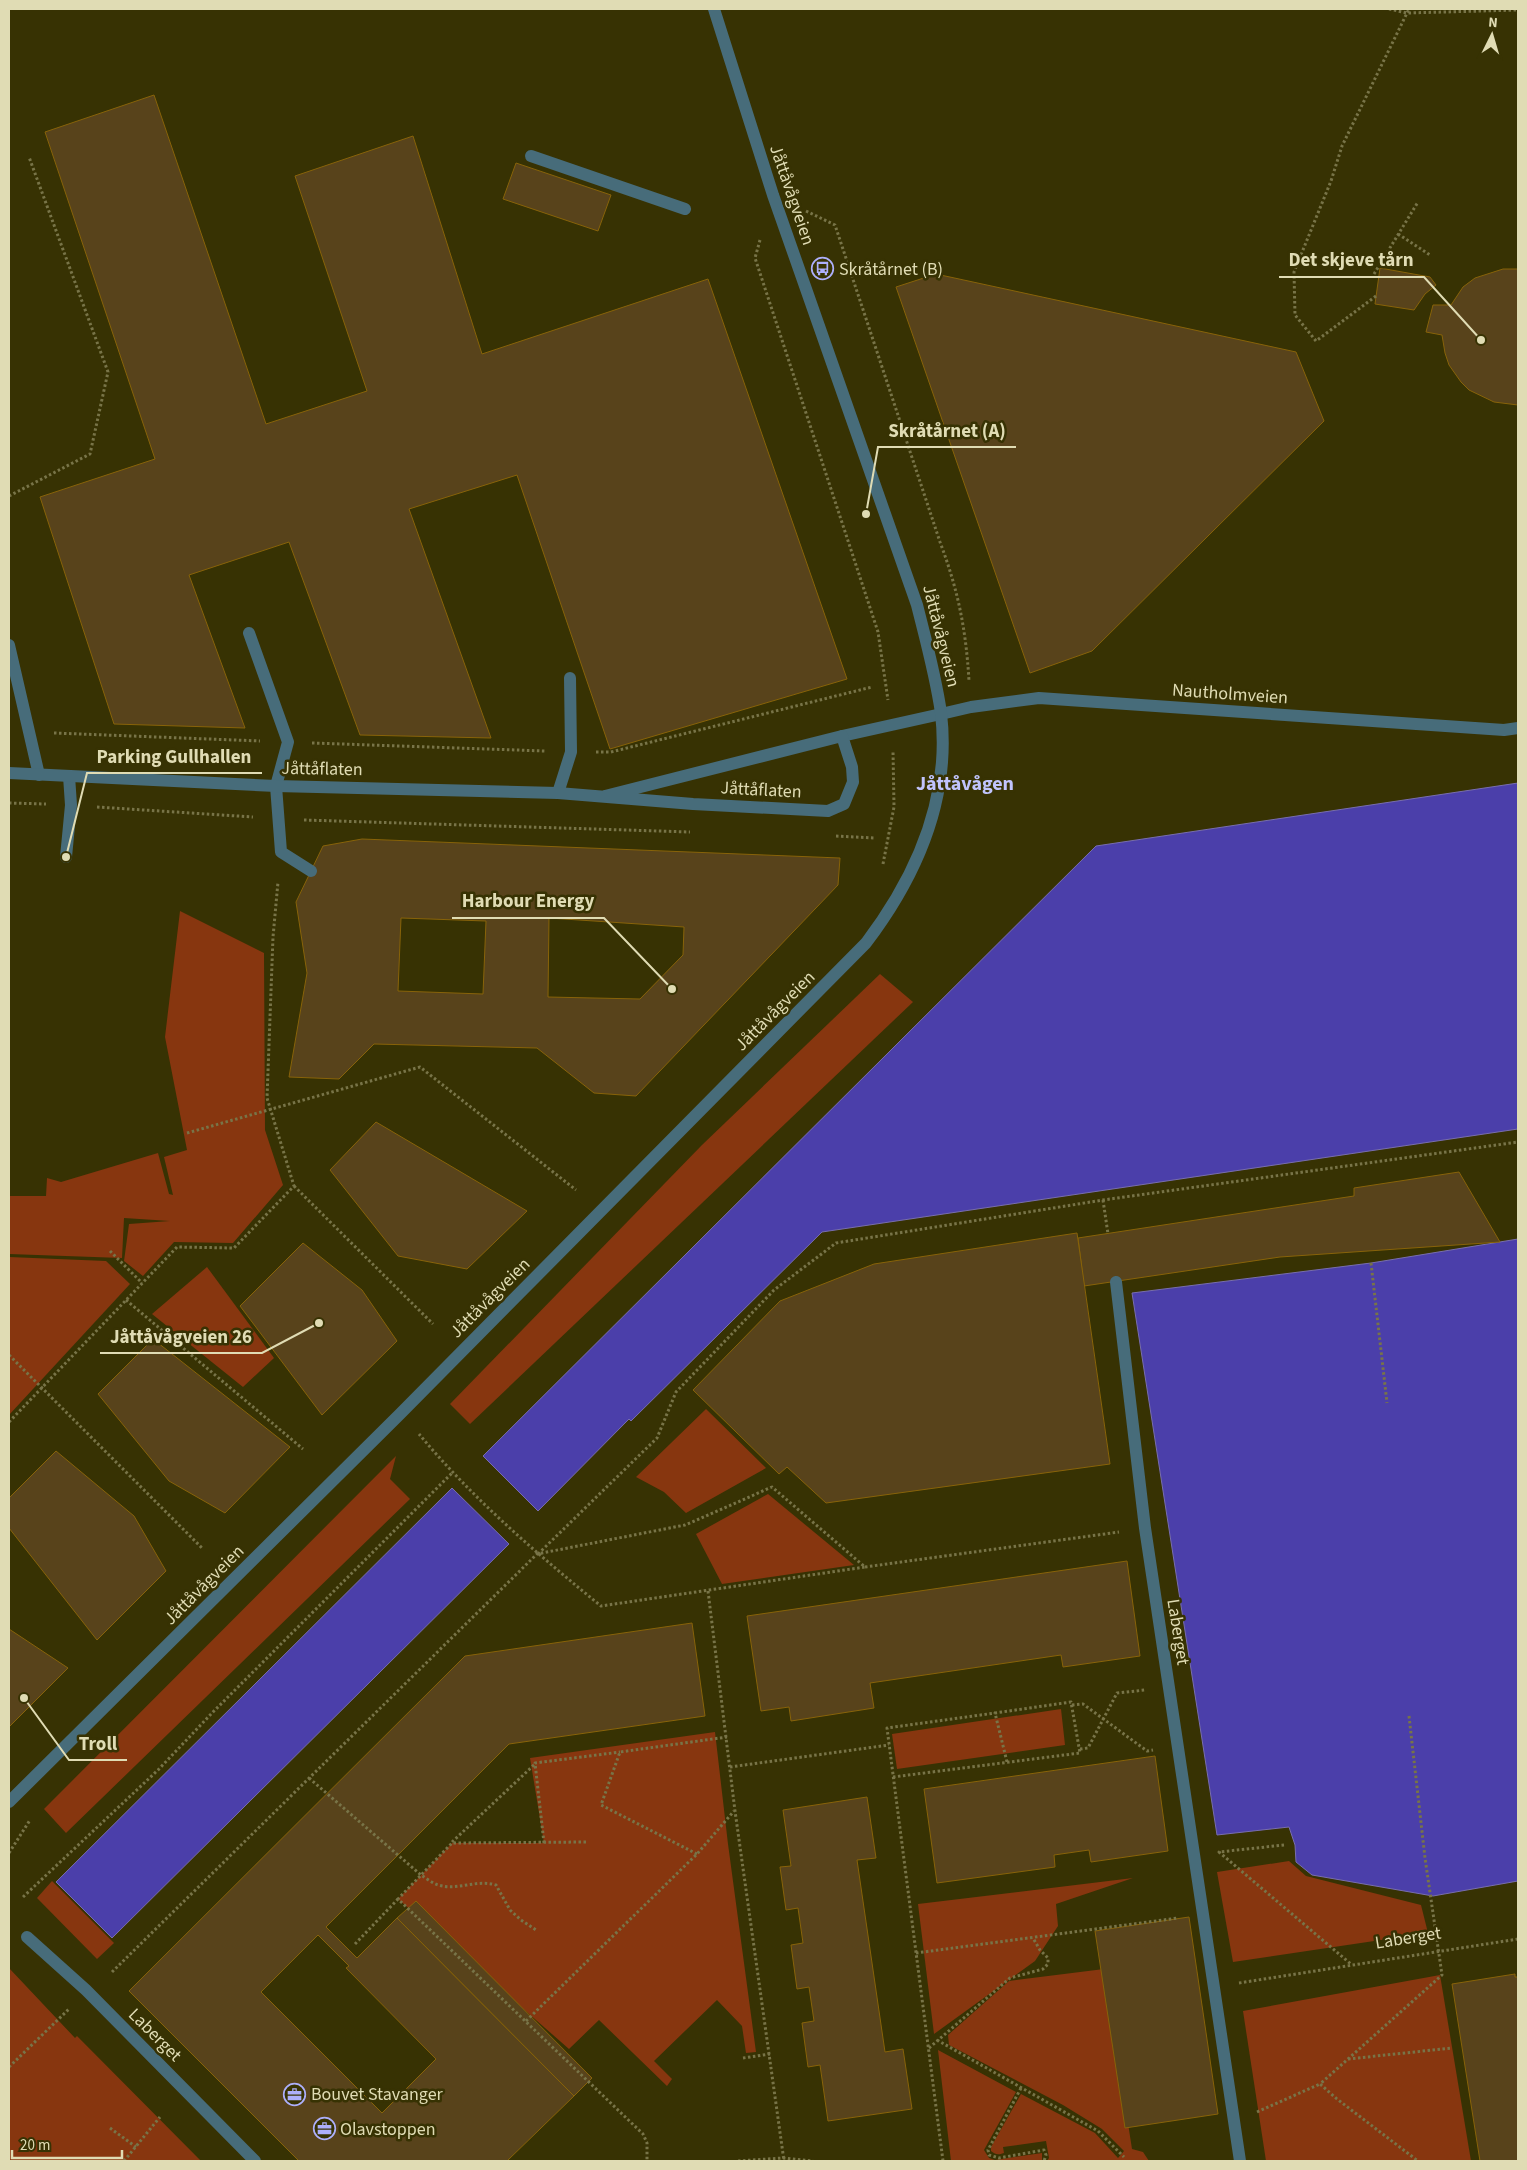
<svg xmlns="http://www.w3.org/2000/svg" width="1527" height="2170" font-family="'Source Sans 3',sans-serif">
  <rect width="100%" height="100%" fill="#373203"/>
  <g fill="#87360f">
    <polygon points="180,911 264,953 265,1130 283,1185 233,1243 174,1242 143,1276 124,1261 129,1224 170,1221 124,1218 122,1258 9,1254 9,1196 46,1196 47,1178 61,1182 158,1153 169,1194 173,1195 164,1157 187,1150 165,1037"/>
    <polygon points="880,974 913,1002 470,1424 450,1404 702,1145"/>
    <polygon points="9,1257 106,1261 130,1284 9,1415"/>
    <polygon points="207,1267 274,1358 243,1387 152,1314"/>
    <polygon points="706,1409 766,1468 686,1513 664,1492 636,1477"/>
    <polygon points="396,1456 390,1479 410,1499 66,1833 44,1809"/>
    <polygon points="768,1494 854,1565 722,1584 696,1534"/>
    <polygon points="1061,1709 1065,1745 897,1769 892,1734"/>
    <polygon points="715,1732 728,1844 756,2052 746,2053 742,2026 717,2000 654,2061 672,2079 667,2086 599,2020 569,2049 398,1899 452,1843 544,1843 530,1758"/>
    <polygon points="1289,1861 1306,1876 1421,1905 1428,1933 1233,1962 1217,1872"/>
    <polygon points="1133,1878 1056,1904 1058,1926 1035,1961 934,2034 918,1904"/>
    <polygon points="52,1881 114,1943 97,1959 37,1898"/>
    <polygon points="9,1968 75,2038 77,2036 201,2161 9,2161"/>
    <path d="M 1104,1969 L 1132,2149 L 1143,2152 L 1149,2161 L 1047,2161 L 1049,2158 L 1046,2141 L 1003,2147 L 1004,2153 C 998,2155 996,2155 991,2151 L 991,2147 L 1021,2094 L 1095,2133 L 1118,2158 L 1124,2151 L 1102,2129 L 1063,2105 L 949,2045 L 948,2035 L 1009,1981 Z"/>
    <polygon points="1440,1975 1471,2161 1266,2161 1243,2011"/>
    <polygon points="938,2050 1016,2092 984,2150 989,2158 995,2160 1042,2153 1042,2161 951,2161"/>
  </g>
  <g fill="#4b3faa" stroke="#786ead">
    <polygon points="1518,783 1518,1129 822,1232 631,1421 629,1419 538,1511 483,1456 1096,846"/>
    <polygon points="1518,1239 1518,1881 1433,1896 1312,1875 1296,1862 1295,1845 1289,1827 1217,1835 1132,1293 1371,1263"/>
    <polygon points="452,1488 509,1544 112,1938 56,1882"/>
  </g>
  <g fill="#58431b" stroke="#886309" fill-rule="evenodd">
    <polygon points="154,95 266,424 367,391 295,176 413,136 482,354 708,279 847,679 610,749 517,475 409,509 491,738 360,735 289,542 189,575 245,728 114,724 40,497 155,459 45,132"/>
    <polygon points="516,163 611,195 598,231 503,199"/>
    <polygon points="1380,268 1430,277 1436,285 1425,294 1414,310 1375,304"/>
    <polygon points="1503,269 1518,269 1518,405 1494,402 1469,390 1461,382 1449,365 1445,353 1442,335 1426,332 1433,305 1451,305 1463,287 1475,278"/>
    <polygon points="936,274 1296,352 1324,421 1092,651 1030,673 896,287"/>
    <path d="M 362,839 L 840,858 L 838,885 L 636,1096 L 594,1093 L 537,1048 L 374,1044 L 339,1079 L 289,1077 L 307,973 L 296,902 L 323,846 ZM 401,918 L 486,921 L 483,994 L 398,991 ZM 549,918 L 684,927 L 683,955 L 640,999 L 548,997 Z"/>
    <polygon points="376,1122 527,1211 467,1269 398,1256 330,1170"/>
    <polygon points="1459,1172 1500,1242 1280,1257 1084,1286 1078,1238 1354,1196 1354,1188"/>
    <polygon points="1077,1233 1110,1464 826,1503 787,1467 779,1474 693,1390 780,1301 874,1264"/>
    <polygon points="303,1243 362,1290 397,1341 322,1415 240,1306"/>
    <polygon points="153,1339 290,1447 225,1513 169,1481 98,1394"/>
    <polygon points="56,1451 134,1516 166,1571 97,1640 9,1528 9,1498"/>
    <polygon points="1127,1561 1140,1656 1063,1667 1061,1655 870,1683 874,1708 791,1721 789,1707 761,1711 747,1616"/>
    <path d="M 692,1623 L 705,1716 L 509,1744 L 326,1927 L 357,1958 L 397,1918 L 574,2096 L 507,2161 L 299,2161 L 129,1991 L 465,1656 ZM 318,1935 L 349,1966 L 346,1968 L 436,2059 L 382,2113 L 261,1992 Z"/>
    <polygon points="9,1629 68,1668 9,1727"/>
    <polygon points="1155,1756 1168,1851 1091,1862 1089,1850 1054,1855 1055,1867 937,1883 924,1789"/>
    <polygon points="867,1797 876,1858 857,1860 885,2052 903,2049 912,2109 828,2121 820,2065 808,2067 802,2023 814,2021 809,1987 797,1989 791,1945 803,1943 798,1908 786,1910 780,1867 791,1866 783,1810"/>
    <polygon points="416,1901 592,2078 574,2096 397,1918"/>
    <polygon points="1189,1917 1218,2114 1125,2128 1095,1931"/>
    <polygon points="1515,1974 1515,1977 1518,1977 1518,2161 1480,2161 1452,1984"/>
  </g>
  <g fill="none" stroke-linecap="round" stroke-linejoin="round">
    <g stroke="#787448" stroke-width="3" stroke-dasharray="2.5 2.5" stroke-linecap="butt">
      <polyline points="1389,9 1407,13 1518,10"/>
      <path d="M 806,211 L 835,225 L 940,542 C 958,590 966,629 969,681"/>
      <polyline points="1398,234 1430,255"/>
      <polyline points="760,240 755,258 878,632 888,700"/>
      <polyline points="1374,274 1418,202"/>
      <polyline points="1376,296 1316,341 1295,315 1294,272 1331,181 1342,146 1409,9"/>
      <polyline points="9,496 90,454 108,372 29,157"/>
      <polyline points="54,733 260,741"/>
      <polyline points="312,743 545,751"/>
      <polyline points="596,752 611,752 872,687"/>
      <polyline points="9,803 46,804"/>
      <polyline points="97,807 253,817"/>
      <polyline points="304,820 690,832"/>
      <polyline points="836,836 875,838"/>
      <polyline points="883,864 894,807 893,751"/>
      <polyline points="187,1133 420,1067 576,1190"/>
      <polyline points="294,1186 433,1324"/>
      <polyline points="1103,1200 1108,1234"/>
      <polyline points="110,1251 142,1283"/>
      <polyline points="1371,1263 1387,1403"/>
      <polyline points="126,1300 303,1449"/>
      <polyline points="9,1355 203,1549"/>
      <polyline points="9,1422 177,1247 234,1248 294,1186 267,1098 273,937 278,882"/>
      <polyline points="538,1554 657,1438 676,1392 774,1290 836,1243 1103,1200 1518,1142"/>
      <polyline points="865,1567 1119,1532"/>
      <polyline points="708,1591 735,1811 784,2161"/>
      <polyline points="1072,1705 1083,1704 1147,1751 1153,1750"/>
      <polyline points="1409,1716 1425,1858 1442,1975 1320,2084 1337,2099 1418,2161"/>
      <polyline points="1080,1749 1088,1748 1117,1693 1145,1690"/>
      <polyline points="730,1767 889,1745"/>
      <polyline points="893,1777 1080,1753 1071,1702 995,1713 1007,1762"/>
      <path d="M 309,1778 L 421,1875 C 426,1878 432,1883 438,1885 C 458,1891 476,1879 496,1885 L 510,1910 L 521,1920 L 536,1930"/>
      <polyline points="452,1842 535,1764"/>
      <polyline points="586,1842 452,1843 398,1899 643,2134 647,2143 647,2161"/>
      <polyline points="544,1843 535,1763 620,1752"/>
      <polyline points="1284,1845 1219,1852 1352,1965"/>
      <polyline points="9,1853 30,1820"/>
      <polyline points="697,1854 601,1805 620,1752 727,1737"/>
      <polyline points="23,1897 158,1770 213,1712 452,1473"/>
      <polyline points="355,1944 398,1899"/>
      <polyline points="916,1953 1178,1918"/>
      <path d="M 112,1972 L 537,1554 L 685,1525 L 772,1487 L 865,1567 L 601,1606 C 536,1553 473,1499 419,1434"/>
      <polyline points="1239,1983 1518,1939"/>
      <polyline points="526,2021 697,1854 734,1811"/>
      <polyline points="937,2040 1098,2131 1124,2157"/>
      <polyline points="929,2048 1010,1978 1043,1969 1048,1964 1048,1958 1040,1950 1033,1938"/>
      <polyline points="743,2058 770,2054"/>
      <polyline points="1348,2059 1452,2048"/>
      <polyline points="9,2067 69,2009"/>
      <polyline points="1021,2088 988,2150 989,2155 999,2158 1044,2150 1046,2155 1044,2161"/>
      <polyline points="1257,2112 1320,2084"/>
      <polyline points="110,2128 136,2147"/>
      <polyline points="124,2161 160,2117"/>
      <polyline points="738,2161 783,2158 813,2161"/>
      <polyline points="943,2161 887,1728 995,1713"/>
    </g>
    <g stroke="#476c7a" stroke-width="12">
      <polyline points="531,156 685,209"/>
      <polyline points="249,633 288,742 276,786 281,852 311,871"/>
      <polyline points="9,645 39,775"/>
      <polyline points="842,736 941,714"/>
      <polyline points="558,793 571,752 570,678"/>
      <polyline points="66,857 71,805 69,776"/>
    </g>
    <polyline stroke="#476c7a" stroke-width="12" points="1116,1282 1145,1528 1240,2161"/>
    <g stroke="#476c7a" stroke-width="12">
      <polyline points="941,714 971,707 1039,698 1504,730 1518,728"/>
      <polyline points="9,773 276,786 558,793 693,804 828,811 844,804 853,782 852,767 842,736 605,796"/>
      <polyline points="27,1937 86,1990 255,2161"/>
    </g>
    <path stroke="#476c7a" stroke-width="12" d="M 9,1802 L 400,1414 L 866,943 C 916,877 951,798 941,713 C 936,677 926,641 917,605 L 773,195 L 714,9"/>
  </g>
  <defs>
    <symbol id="bus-ring" viewBox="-11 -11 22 22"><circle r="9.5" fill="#373203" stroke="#adaffb" stroke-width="1.5"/><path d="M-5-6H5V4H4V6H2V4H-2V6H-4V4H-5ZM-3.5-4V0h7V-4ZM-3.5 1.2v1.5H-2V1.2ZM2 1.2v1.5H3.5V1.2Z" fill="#adaffb"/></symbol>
    <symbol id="office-ring" viewBox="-11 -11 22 22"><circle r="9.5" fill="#373203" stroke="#adaffb" stroke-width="1.5"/><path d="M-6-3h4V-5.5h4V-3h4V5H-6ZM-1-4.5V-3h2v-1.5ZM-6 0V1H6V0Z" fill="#adaffb"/></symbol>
  </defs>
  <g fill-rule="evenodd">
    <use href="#bus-ring" x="810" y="256" width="25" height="25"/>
    <use href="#office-ring" x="282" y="2082" width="25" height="25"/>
    <use href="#office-ring" x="312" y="2116" width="25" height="25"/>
  </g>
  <g text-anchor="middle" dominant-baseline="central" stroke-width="5" stroke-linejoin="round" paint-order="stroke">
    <g font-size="18" fill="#e0dcb4" stroke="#373203">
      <text transform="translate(792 195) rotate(71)">Jåttåvågveien</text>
      <text transform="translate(941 636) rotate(76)">Jåttåvågveien</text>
      <text transform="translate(1230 694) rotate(4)">Nautholmveien</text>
      <text transform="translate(322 769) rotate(1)">Jåttåflaten</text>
      <text transform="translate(761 790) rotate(3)">Jåttåflaten</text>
      <text transform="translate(775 1011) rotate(-45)">Jåttåvågveien</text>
      <text transform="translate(490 1298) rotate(-45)">Jåttåvågveien</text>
      <text transform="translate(204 1585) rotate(-45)">Jåttåvågveien</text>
      <text transform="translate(1178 1632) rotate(81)">Laberget</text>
      <text transform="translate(1408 1938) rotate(-9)">Laberget</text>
      <text transform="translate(155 2035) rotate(45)">Laberget</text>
    </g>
    <g font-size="18" fill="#e0dcb4" stroke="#373203" text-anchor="start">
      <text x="839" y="269">Skråtårnet (B)</text>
      <text x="311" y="2094">Bouvet Stavanger</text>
      <text x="340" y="2129">Olavstoppen</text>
    </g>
    <g font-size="20" font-weight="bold" fill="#c1c4fd" stroke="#373203">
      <text x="965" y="784">Jåttåvågen</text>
    </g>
  </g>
  <path fill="none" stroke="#e0dcb4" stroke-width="2" d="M1481 340L1424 277H1279M866 514L878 447H1016M66 857L87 773H262M672 989L604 918H452M319 1323L262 1353H100M24 1698L69 1760H127"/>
  <g fill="#e0dcb4" stroke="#373203" stroke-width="2">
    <circle cx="1481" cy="340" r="5"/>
    <circle cx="866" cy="514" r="5"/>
    <circle cx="66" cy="857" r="5"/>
    <circle cx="672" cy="989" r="5"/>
    <circle cx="319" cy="1323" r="5"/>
    <circle cx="24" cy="1698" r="5"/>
  </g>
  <g font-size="19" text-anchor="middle" font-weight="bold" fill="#e0dcb4" stroke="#373203" stroke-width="5" stroke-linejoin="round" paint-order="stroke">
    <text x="1351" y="266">Det skjeve tårn</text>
    <text x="947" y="437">Skråtårnet (A)</text>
    <text x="174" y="763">Parking Gullhallen</text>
    <text x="528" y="907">Harbour Energy</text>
    <text x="181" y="1343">Jåttåvågveien 26</text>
    <text x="98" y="1750">Troll</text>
  </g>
  <rect width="1527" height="2170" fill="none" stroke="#e0dcb4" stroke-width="20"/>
  <g transform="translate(1492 35) rotate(5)" stroke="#373203" stroke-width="4" paint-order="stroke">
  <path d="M0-4L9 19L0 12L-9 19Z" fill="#e0dcb4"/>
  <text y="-8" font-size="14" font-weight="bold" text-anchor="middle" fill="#e0dcb4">N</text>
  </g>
  <path d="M12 2150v8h110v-8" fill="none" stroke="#e0dcb4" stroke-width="2.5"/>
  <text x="20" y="2150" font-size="15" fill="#e0dcb4" stroke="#373203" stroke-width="4" paint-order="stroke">20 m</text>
</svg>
